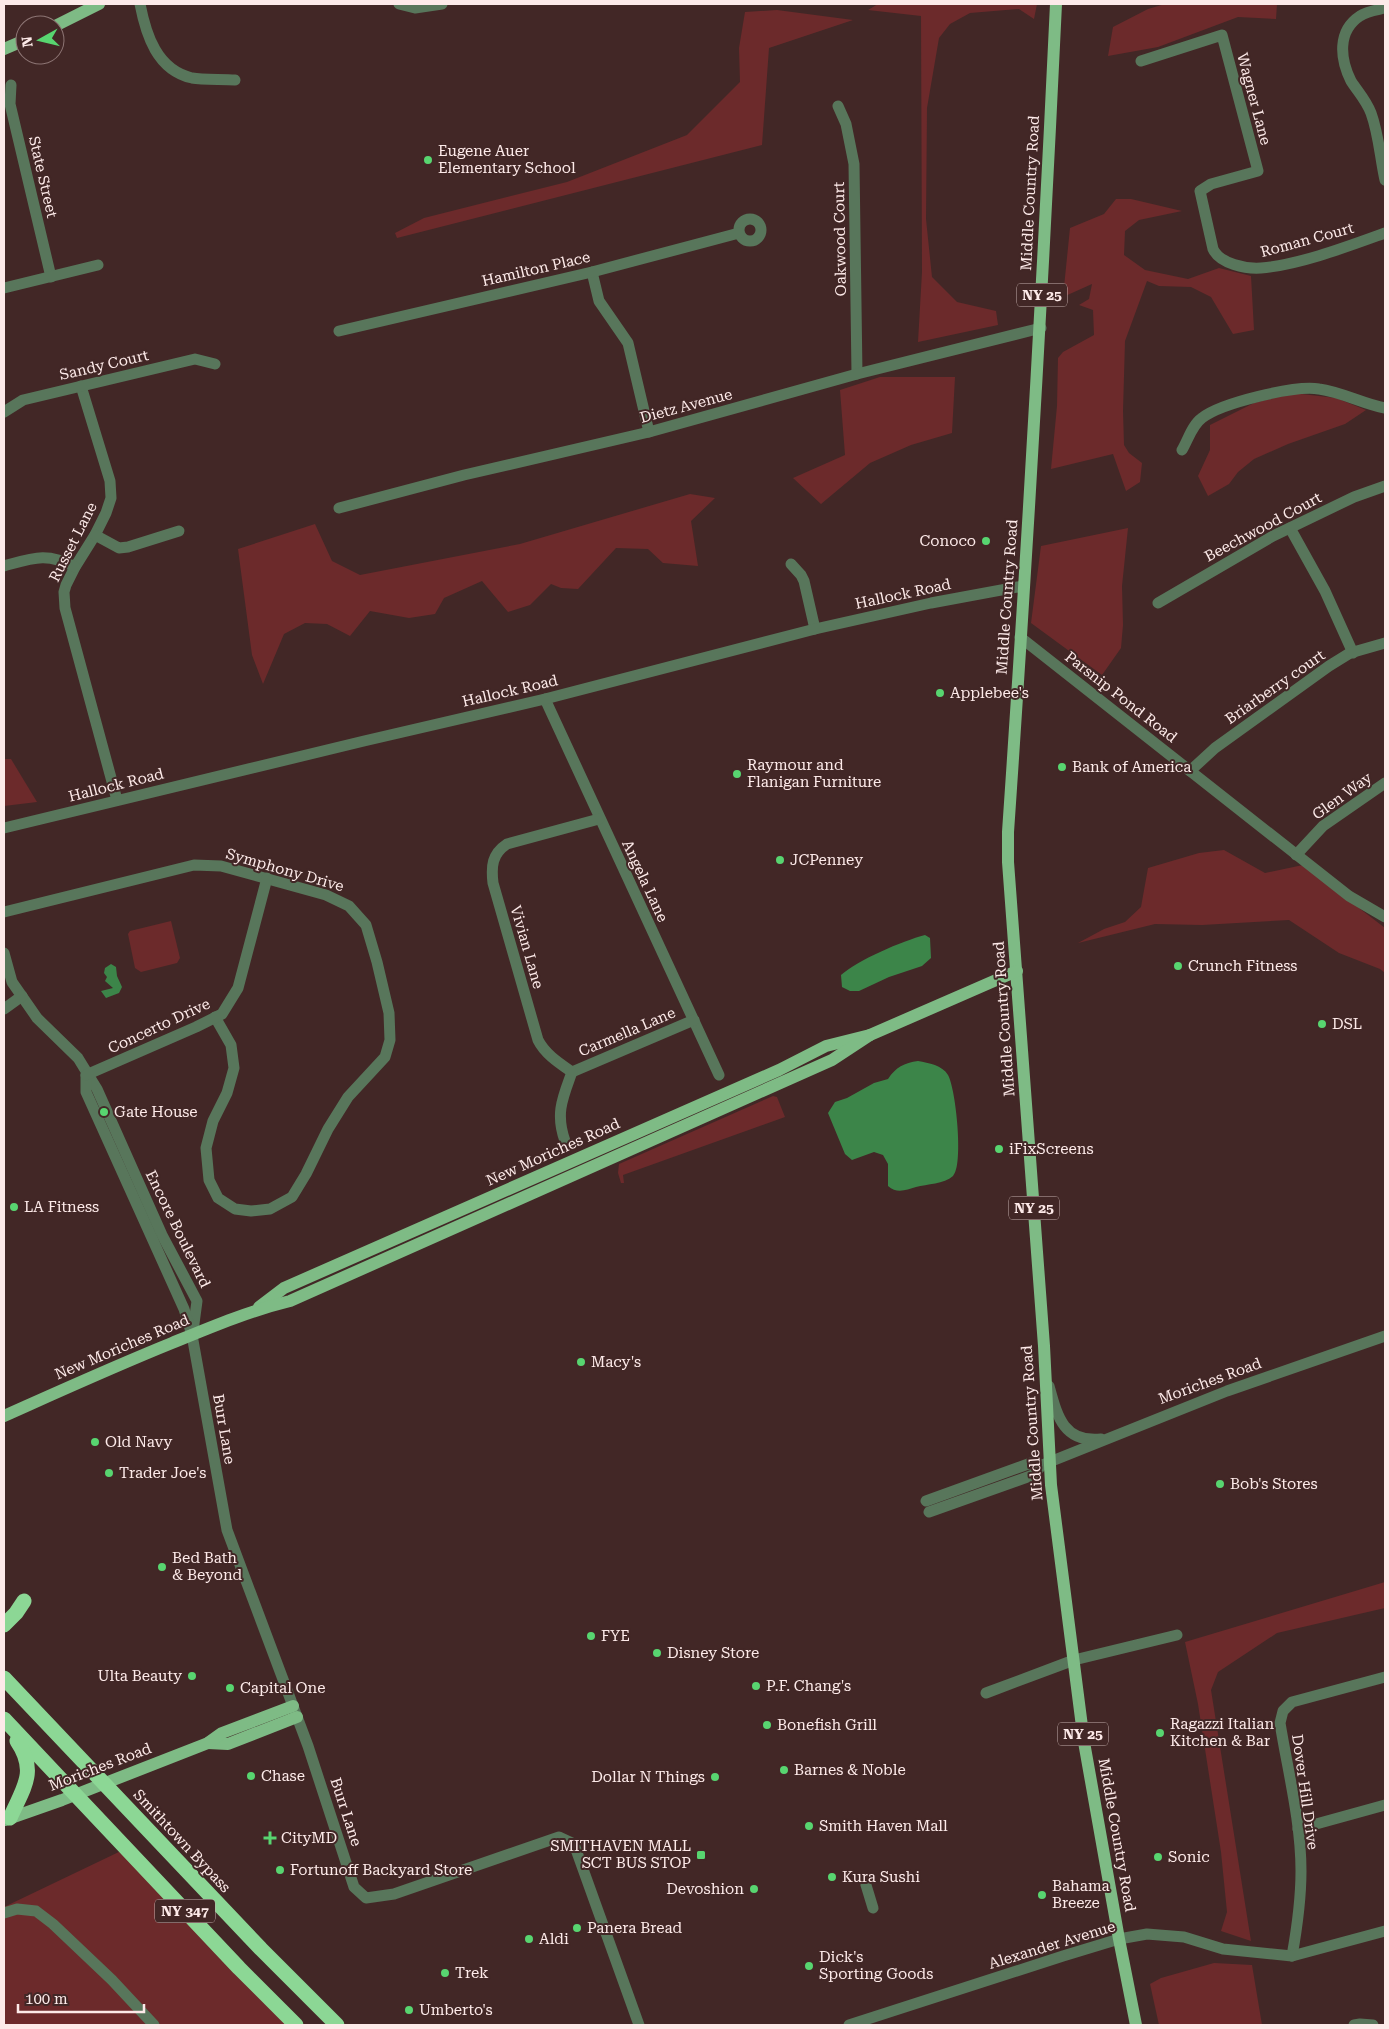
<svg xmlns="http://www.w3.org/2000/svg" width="1389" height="2029" font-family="'Roboto Serif',serif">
  <rect width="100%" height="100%" fill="#422726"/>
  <g fill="#6c2a2b">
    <polygon points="878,4 1037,4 1034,19 1019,9 970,13 950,24 939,38 927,108 926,219 932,277 957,302 996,311 998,325 918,342 922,272 921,16 868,10"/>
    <polygon points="1165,4 1277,4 1276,19 1238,17 1158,47 1108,56 1113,27 1148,9"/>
    <polygon points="777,10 853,20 769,48 762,145 397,238 395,233 424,218 567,182 687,135 740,82 739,48 745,12"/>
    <polygon points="1116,199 1131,199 1182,211 1139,220 1125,231 1124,255 1145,270 1188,279 1219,268 1251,276 1254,330 1233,334 1211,297 1191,287 1159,286 1147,281 1125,341 1123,411 1124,445 1129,453 1142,463 1140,482 1126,491 1113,454 1051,469 1057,406 1058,358 1063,352 1094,335 1093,310 1079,305 1089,299 1092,284 1063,297 1070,228 1104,214"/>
    <polygon points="880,377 955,377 952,433 911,445 870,463 821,504 793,478 845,455 840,390"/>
    <polygon points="1293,393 1336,398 1366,410 1345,424 1288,444 1254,459 1238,472 1229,484 1208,496 1198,476 1210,450 1210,425 1254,403"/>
    <polygon points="690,494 715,498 691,521 698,566 663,563 648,549 616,548 578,589 561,588 551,584 530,605 508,612 482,581 444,598 435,614 409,618 370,611 350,636 327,624 305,623 284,634 263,684 252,655 238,549 315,524 332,561 360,575 520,544"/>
    <polygon points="1128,528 1122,586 1123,625 1121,648 1102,675 1031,623 1041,546"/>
    <polygon points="4,759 11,759 37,802 4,806"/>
    <polygon points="1224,850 1265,873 1303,865 1385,928 1385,973 1380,969 1339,953 1289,920 1202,925 1155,924 1078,943 1104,929 1125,922 1141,907 1148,868 1199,853"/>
    <polygon points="171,921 180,958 177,963 141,972 135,968 128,934 130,931"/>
    <polygon points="773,1096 777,1097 785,1117 623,1175 624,1183 621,1183 618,1173 619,1164"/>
    <polygon points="1385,1582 1385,1608 1277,1633 1218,1672 1211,1690 1251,1941 1221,1931 1227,1912 1221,1852 1198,1704 1185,1642"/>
    <polygon points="123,1850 300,2025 4,2025 4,1907"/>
    <polygon points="1214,1963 1252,1965 1262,2025 1159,2025 1150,1984 1161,1978"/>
  </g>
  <g fill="#3c8549">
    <path d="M 925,935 L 930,938 L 931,958 L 922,966 L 889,977 L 859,991 L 850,991 L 842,987 L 841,975 C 858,960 902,941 925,935 Z"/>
    <polygon points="111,964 116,967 117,976 122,987 119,993 106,998 101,991 113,988 105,981 107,977 104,973 105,968"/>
    <path d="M 918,1061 C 929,1063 942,1065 948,1075 C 956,1089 964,1166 953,1176 C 944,1184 927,1184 916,1187 C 906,1190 897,1194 888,1186 L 888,1164 L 883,1155 L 874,1152 L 852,1160 L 845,1154 L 828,1113 L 835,1102 L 847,1098 L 874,1083 L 888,1079 C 896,1067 904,1063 918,1061 Z"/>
  </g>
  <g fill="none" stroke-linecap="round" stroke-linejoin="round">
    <g stroke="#58765b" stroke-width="11">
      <path d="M 140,4 C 146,35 157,70 192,78 C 203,80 223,79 235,80"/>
      <polyline points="399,4 415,8 442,4"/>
      <path d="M 1385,8 C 1377,10 1367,11 1360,16 C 1337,31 1340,59 1351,81 C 1358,92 1366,100 1371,113 C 1379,135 1380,158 1385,180"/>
      <path d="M 1141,61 L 1222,35 L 1258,171 L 1211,184 L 1200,191 L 1213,249 C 1220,264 1246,269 1261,268 C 1299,265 1349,246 1385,233"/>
      <polyline points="11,85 10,104 51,277"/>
      <polyline points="838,106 846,124 854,164 857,374"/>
      <circle cx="750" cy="230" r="11"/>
      <polyline points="592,272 599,301 628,343 649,432"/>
      <polyline points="4,288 98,265"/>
      <polyline points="339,331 592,272 739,233"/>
      <polyline points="81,386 110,481 111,498 106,513 95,535 75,567 66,585 64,592 65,608 117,800"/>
      <polyline points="4,412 23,400 195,359 215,364"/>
      <path d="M 1182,450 C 1188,440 1192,425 1202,418 C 1221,403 1295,385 1319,389 C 1342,392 1363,404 1385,408"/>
      <polyline points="339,508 464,475 649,432 857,374 1041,328"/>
      <polyline points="1290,528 1325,591 1353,653"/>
      <polyline points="95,535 119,548 128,547 179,531"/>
      <polyline points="791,564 801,575 804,581 815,629"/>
      <path d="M 4,566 C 33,558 47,552 75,567"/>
      <polyline points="1158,603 1273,536 1354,497 1385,486"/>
      <polyline points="1020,637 1349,896 1385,917"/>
      <polyline points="545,699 719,1075"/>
      <polyline points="1190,771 1215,748 1329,666 1350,653 1385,643"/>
      <polyline points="4,828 364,741 545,699 815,629 931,603 1023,586"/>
      <polyline points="1296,855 1323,826 1385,783"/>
      <polyline points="4,912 194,865 221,866 326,895 349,906 366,925 377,962 389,1013 390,1040 385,1057 348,1097 328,1129 306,1174 292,1197 270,1209 251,1211 235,1209 218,1198 209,1180 206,1148 213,1121 227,1093 234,1068 231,1045 215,1017"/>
      <polyline points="4,953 12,982 37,1018 78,1058 97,1089 162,1235 197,1301 193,1331"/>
      <polyline points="4,1009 22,996"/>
      <polyline points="572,1072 694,1020"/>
      <polyline points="86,1075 86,1092 184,1309 192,1335 227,1530 308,1746 354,1887 366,1898 394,1894 559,1837 574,1844 639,2025"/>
      <polyline points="86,1075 196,1027 222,1014 238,988 267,878"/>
      <path d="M 565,1141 C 555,1113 563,1097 572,1072 C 559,1063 545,1054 538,1040 L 493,883 C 491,866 492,854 507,844 L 599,819"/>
      <path d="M 1049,1386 C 1057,1415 1063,1443 1101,1439"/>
      <polyline points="926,1501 1031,1463 1042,1465"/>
      <polyline points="929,1512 1033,1475 1042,1465 1227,1391 1385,1336"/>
      <polyline points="986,1693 1074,1660 1177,1635"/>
      <polyline points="1298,1829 1385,1805"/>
      <polyline points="866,1885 873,1908"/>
      <polyline points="4,1913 17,1909 36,1911 53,1924 112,1980 154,2025"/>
      <path d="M 1292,1956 C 1297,1928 1301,1899 1301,1871 C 1301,1822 1288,1772 1280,1723 L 1283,1711 L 1292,1702 L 1385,1677"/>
      <polyline points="849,2025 1063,1956 1119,1939 1147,1934 1184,1937 1223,1949 1292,1956 1385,1931"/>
      <polyline points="1354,2025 1360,2024 1373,2025"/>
    </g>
    <g stroke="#7ebb85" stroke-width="12">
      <path d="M 1056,4 C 1043,280 1027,556 1008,832 L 1008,862 L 1044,1346 L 1051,1485 L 1084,1742 L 1119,1939 L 1136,2025"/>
      <polyline points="55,26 99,4"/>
      <polyline points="4,49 25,40"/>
      <polyline points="259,1307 284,1288 779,1070 826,1046 870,1035 1017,971"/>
      <path d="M 4,1416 C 60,1391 115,1366 172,1343 C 211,1327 249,1311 290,1301 L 832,1060 L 870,1035"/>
      <polyline points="208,1743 228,1744 297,1717"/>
      <polyline points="5,1820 62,1800 208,1743 222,1733 293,1706"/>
    </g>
    <g stroke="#8cd795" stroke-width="15">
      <polyline points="4,1625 16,1613 24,1601"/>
      <polyline points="4,1678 261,1949 337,2025"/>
      <polyline points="4,1719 239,1968 296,2025"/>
      <path d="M 10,1818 C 23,1788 38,1772 17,1741"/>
    </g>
  </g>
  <g fill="#58d570" stroke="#422726" stroke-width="2">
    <circle cx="428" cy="160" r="5"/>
    <circle cx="986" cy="541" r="5"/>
    <circle cx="940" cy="693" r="5"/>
    <circle cx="1062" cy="767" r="5"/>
    <circle cx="737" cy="774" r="5"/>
    <circle cx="780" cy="860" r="5"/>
    <circle cx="1178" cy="966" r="5"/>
    <circle cx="1322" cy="1024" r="5"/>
    <circle cx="104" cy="1112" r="5"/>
    <circle cx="999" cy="1149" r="5"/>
    <circle cx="14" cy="1207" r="5"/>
    <circle cx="581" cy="1362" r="5"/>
    <circle cx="95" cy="1442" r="5"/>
    <circle cx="109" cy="1473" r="5"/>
    <circle cx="1220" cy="1484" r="5"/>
    <circle cx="162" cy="1567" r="5"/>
    <circle cx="591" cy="1636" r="5"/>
    <circle cx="657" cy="1653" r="5"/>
    <circle cx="192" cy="1676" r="5"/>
    <circle cx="756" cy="1686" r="5"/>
    <circle cx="230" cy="1688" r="5"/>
    <circle cx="767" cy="1725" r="5"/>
    <circle cx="1160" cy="1733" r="5"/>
    <circle cx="784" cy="1770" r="5"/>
    <circle cx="251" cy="1776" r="5"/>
    <circle cx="715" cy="1777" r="5"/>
    <circle cx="809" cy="1826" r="5"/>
    <path d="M267.5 1830.5h5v5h5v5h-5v5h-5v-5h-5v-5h5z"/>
    <rect x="696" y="1850" width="10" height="10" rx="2.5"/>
    <circle cx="1158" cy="1857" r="5"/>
    <circle cx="280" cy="1870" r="5"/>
    <circle cx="832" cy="1877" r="5"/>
    <circle cx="754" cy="1889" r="5"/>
    <circle cx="1042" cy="1895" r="5"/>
    <circle cx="577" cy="1928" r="5"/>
    <circle cx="529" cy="1939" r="5"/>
    <circle cx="809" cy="1966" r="5"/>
    <circle cx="445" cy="1973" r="5"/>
    <circle cx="409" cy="2010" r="5"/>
  </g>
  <g text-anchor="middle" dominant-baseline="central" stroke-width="4" stroke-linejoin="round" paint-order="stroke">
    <g fill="#422726" stroke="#c5b0ae" stroke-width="1">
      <rect x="1017" y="283.5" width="50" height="23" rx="4"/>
      <rect x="1009" y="1196.5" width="50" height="23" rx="4"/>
      <rect x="1058" y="1722.5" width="50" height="23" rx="4"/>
      <rect x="155" y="1899.5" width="60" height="23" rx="4"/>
    </g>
    <g font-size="14" font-weight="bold" fill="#fdeae9">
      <text x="1042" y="295">NY 25</text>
      <text x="1034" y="1208">NY 25</text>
      <text x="1083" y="1734">NY 25</text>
      <text x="185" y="1911">NY 347</text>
    </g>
    <g font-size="15" fill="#fdeae9" stroke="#422726">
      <text transform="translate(1254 99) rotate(75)">Wagner Lane</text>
      <text transform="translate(43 177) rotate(77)">State Street</text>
      <text transform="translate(1030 193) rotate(-87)">Middle Country Road</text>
      <text transform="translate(840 239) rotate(-91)">Oakwood Court</text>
      <text transform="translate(1307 240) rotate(-15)">Roman Court</text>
      <text transform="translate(536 269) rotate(-13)">Hamilton Place</text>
      <text transform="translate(104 365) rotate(-13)">Sandy Court</text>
      <text transform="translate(686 406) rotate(-15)">Dietz Avenue</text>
      <text transform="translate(1263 527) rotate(-28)">Beechwood Court</text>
      <text transform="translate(73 542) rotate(-63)">Russet Lane</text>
      <text transform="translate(903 594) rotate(-12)">Hallock Road</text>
      <text transform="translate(1007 597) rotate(-86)">Middle Country Road</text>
      <text transform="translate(1275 687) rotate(-35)">Briarberry court</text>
      <text transform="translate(510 691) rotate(-13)">Hallock Road</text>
      <text transform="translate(1121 697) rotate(38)">Parsnip Pond Road</text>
      <text transform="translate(116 785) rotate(-14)">Hallock Road</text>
      <text transform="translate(1342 796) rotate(-36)">Glen Way</text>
      <text transform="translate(285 870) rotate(16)">Symphony Drive</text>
      <text transform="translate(645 881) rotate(65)">Angela Lane</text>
      <text transform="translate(527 947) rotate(74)">Vivian Lane</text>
      <text transform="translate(1004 1019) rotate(-94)">Middle Country Road</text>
      <text transform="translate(159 1026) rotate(-25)">Concerto Drive</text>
      <text transform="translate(627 1032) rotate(-23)">Carmella Lane</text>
      <text transform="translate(553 1152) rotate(-24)">New Moriches Road</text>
      <text transform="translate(178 1229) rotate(64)">Encore Boulevard</text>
      <text transform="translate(122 1347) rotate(-23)">New Moriches Road</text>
      <text transform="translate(1210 1381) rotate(-20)">Moriches Road</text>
      <text transform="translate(1032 1423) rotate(-94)">Middle Country Road</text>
      <text transform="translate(224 1429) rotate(80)">Burr Lane</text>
      <text transform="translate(100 1767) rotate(-21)">Moriches Road</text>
      <text transform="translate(1305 1792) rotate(82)">Dover Hill Drive</text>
      <text transform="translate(346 1812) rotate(72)">Burr Lane</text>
      <text transform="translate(1117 1835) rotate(80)">Middle Country Road</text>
      <text transform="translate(182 1841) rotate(47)">Smithtown Bypass</text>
      <text transform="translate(1052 1945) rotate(-17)">Alexander Avenue</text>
    </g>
    <g font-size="15" fill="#fdeae9" stroke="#422726" text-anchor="start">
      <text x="438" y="151">Eugene Auer<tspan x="438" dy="17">Elementary School</tspan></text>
      <text x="976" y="541" text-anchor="end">Conoco</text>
      <text x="950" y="693">Applebee's</text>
      <text x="747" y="765">Raymour and<tspan x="747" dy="17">Flanigan Furniture</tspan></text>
      <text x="1072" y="767">Bank of America</text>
      <text x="790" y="860">JCPenney</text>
      <text x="1188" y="966">Crunch Fitness</text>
      <text x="1332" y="1024">DSL</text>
      <text x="114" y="1112">Gate House</text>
      <text x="1009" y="1149">iFixScreens</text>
      <text x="24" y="1207">LA Fitness</text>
      <text x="591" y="1362">Macy's</text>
      <text x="105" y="1442">Old Navy</text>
      <text x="119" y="1473">Trader Joe's</text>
      <text x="1230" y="1484">Bob's Stores</text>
      <text x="172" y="1558">Bed Bath<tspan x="172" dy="17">&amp; Beyond</tspan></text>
      <text x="601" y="1636">FYE</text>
      <text x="667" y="1653">Disney Store</text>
      <text x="182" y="1676" text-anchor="end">Ulta Beauty</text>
      <text x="766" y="1686">P.F. Chang's</text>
      <text x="240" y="1688">Capital One</text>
      <text x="1170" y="1724">Ragazzi Italian<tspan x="1170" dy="17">Kitchen &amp; Bar</tspan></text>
      <text x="777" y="1725">Bonefish Grill</text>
      <text x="794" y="1770">Barnes &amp; Noble</text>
      <text x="261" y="1776">Chase</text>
      <text x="705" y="1777" text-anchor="end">Dollar N Things</text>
      <text x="819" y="1826">Smith Haven Mall</text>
      <text x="281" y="1838">CityMD</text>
      <text x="691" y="1846" text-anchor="end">SMITHAVEN MALL<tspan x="691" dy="17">SCT BUS STOP</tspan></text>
      <text x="1168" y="1857">Sonic</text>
      <text x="290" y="1870">Fortunoff Backyard Store</text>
      <text x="842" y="1877">Kura Sushi</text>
      <text x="1052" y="1886">Bahama<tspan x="1052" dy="17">Breeze</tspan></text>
      <text x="744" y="1889" text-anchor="end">Devoshion</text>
      <text x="587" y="1928">Panera Bread</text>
      <text x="539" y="1939">Aldi</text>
      <text x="819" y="1957">Dick's<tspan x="819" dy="17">Sporting Goods</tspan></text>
      <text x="455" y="1973">Trek</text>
      <text x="419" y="2010">Umberto's</text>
    </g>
  </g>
  <rect width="1389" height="2029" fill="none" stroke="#fdeae9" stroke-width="10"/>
  <g transform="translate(40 40) rotate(262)"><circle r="24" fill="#422726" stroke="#8d7574"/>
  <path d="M0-4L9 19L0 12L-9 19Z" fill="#58d570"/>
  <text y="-8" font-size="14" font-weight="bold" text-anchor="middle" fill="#fdeae9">N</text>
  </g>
  <path d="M18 2004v8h126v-8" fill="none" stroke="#fdeae9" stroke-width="2.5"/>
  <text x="25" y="2004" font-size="15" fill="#fdeae9" stroke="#422726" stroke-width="4" paint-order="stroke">100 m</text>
</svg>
